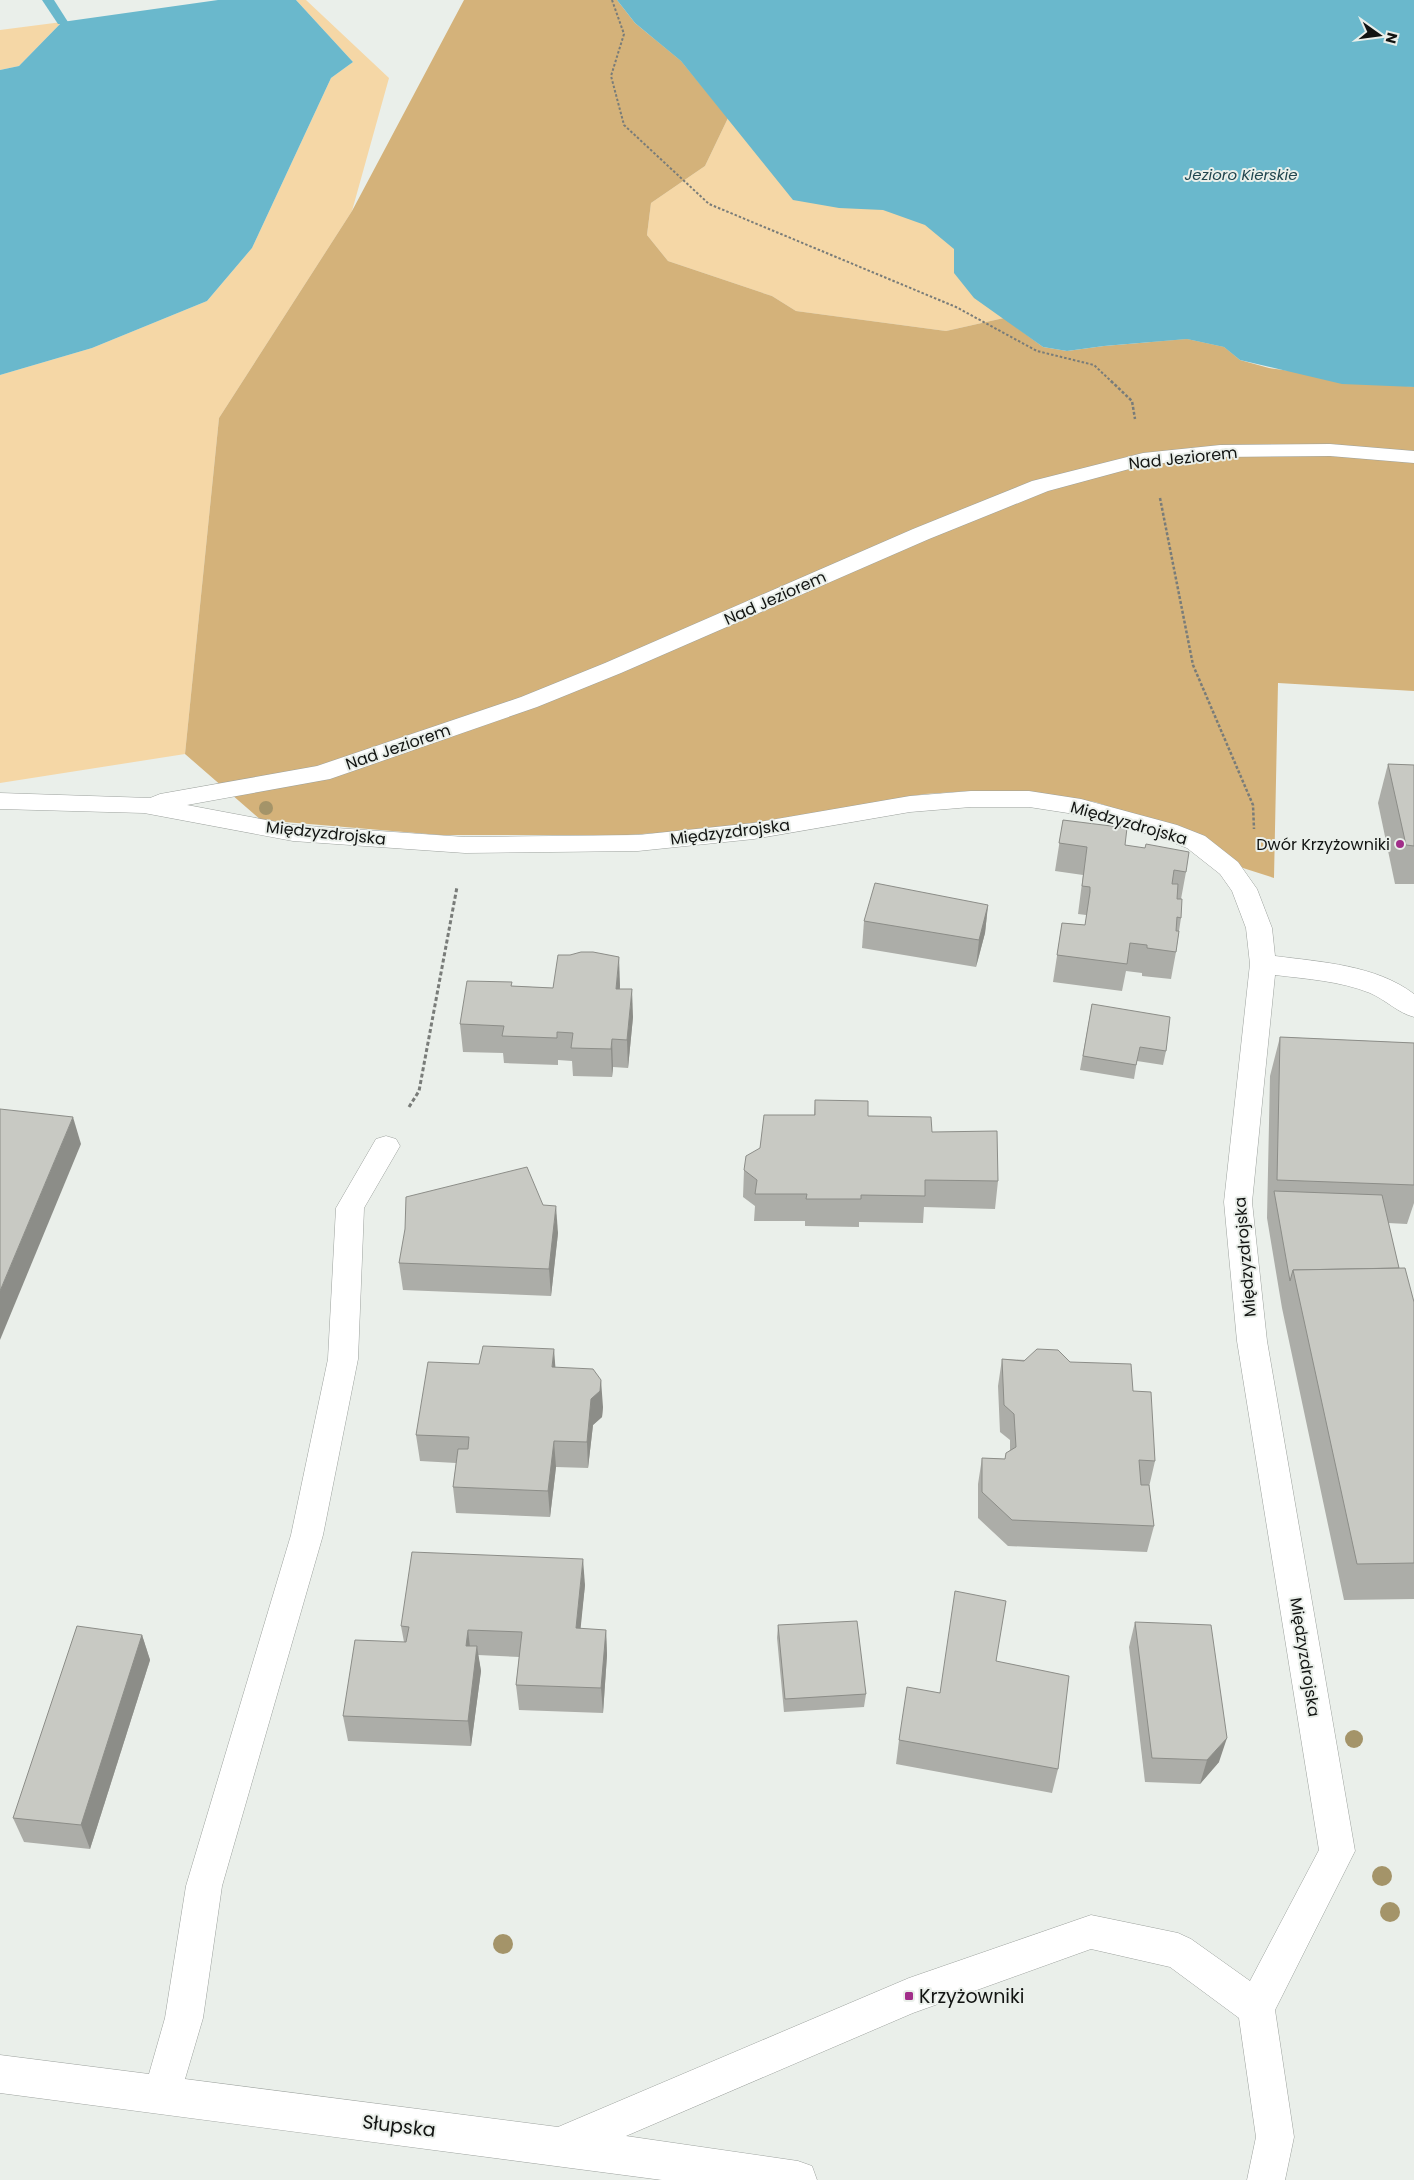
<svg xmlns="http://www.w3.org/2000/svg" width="1414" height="2180" font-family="Poppins,sans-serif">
  <rect width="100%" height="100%" fill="#eaefea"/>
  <g fill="#f5d7a6">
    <polygon points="296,0 306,0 389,78 352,211 219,418 185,754 0,783 0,375 92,348 207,301 252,248 331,78 353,62"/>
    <polygon points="617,0 1060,0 1414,387 1004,318 946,331 796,311 772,296 668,261 647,235 651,203 705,166 728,118"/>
    <polygon points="62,22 19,66 0,70 0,30"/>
  </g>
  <polygon fill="#d4b27a" points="464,0 617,0 635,23 681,61 728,118 705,166 651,203 647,235 668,261 772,296 796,311 946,331 1004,318 1043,347 1067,351 1104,346 1187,339 1224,347 1240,360 1269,368 1414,387 1414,691 1278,683 1274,878 1243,868 1213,846 1156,822 1095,802 1029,793 971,791 925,794 717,829 627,835 440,835 261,820 185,754 219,418 352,211"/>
  <g fill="#6ab8cc">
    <polygon points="218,0 296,0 353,62 331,78 252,248 207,301 92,348 0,375 0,70 19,66 62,22"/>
    <polygon points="617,0 1414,0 1414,387 1342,384 1240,360 1224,347 1187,339 1104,346 1067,351 1043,347 974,298 954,273 954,249 925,225 883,210 839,208 793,200 681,61 635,23"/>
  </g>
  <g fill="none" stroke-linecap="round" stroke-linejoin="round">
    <polygon fill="#6ab8cc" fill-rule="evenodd" points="42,0 54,0 68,22 66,24 58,24"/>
    <defs>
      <path id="minor" d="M 1330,444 L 1414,451 L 1414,463 L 1330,456 L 1220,457 L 1144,465 L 1048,491 L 929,539 L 621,673 L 537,707 L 330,779 L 187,805 L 293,825 L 465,837 L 638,835 L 754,823 L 910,796 L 971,791 L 1029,791 L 1081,799 L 1177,825 L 1205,836 L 1238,862 L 1257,889 L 1272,928 L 1275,956 C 1321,962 1376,965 1414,994 L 1414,1017 C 1398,1013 1386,1000 1370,993 C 1340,981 1307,979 1275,975 L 1252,1202 L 1267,1341 L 1355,1851 L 1275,2010 L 1294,2137 L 1285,2180 L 1247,2180 L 1256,2137 L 1239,2018 L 1170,1967 L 1091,1949 L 913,2013 L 626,2136 L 798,2161 L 812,2166 L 817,2180 L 662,2180 L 0,2093 L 0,2055 L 149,2074 L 165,2018 L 186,1886 L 291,1535 L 328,1359 L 336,1208 L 376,1139 L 386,1136 L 396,1139 L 400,1146 L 364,1208 L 358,1359 L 323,1535 L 222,1886 L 203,2018 L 185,2079 L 558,2127 L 909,1978 L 1091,1915 L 1178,1933 L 1191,1939 L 1250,1981 L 1319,1850 L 1237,1341 L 1224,1202 L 1250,964 L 1246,928 L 1232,891 L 1220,874 L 1187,848 L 1159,837 L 1081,815 L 1029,807 L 971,807 L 910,812 L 754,839 L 638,851 L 465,853 L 293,841 L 144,813 L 0,809 L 0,793 L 150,798 L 160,794 L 317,766 L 521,697 L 605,663 L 913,529 L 1032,481 L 1143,453 L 1220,445 Z"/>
    </defs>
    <use href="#minor" stroke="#9da29e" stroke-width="1"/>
    <polyline stroke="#797c79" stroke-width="2" stroke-dasharray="2.5 2" stroke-linecap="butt" points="612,0 624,34 611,76 624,125 709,204 956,307 1037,351 1094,365 1112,382"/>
    <g stroke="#797c79" stroke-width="2.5" stroke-dasharray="3 2" stroke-linecap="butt">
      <polyline points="1111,381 1132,401 1135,419"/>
      <polyline points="1160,498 1193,665 1253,805 1254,829"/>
    </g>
    <polyline stroke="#797c79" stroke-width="3" stroke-dasharray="4 2.5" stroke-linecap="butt" points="409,1107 419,1091 457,887"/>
    <use href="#minor" fill="#fff" fill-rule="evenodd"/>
  </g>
  <g fill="#a49469">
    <circle cx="266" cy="808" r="7"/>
    <circle cx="1354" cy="1739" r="9"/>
    <circle cx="1382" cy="1876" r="10"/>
    <circle cx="1390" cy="1912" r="10"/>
    <circle cx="503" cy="1944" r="10"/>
  </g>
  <g fill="#acada8">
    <polygon points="1388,764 1414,765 1414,884 1395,884 1378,803"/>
    <polygon points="1063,820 1125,845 1186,872 1181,899 1181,918 1179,931 1176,952 1171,979 1142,976 1142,973 1126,971 1122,991 1053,982 1062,923 1085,925 1086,919 1086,915 1078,914 1083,875 1055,871"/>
    <polygon points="988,905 985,933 976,967 862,948 864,921"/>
    <polygon points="620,985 620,989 633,1017 628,1068 613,1067 612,1077 573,1076 572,1061 558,1060 558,1065 504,1063 503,1053 463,1052 460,1024 512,986 553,988"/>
    <polygon points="1092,1004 1166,1051 1163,1065 1137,1061 1134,1079 1080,1070"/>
    <polygon points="1280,1037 1414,1043 1414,1203 1407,1224 1388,1223 1399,1268 1414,1302 1414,1599 1344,1600 1282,1308 1267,1218 1270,1076"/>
    <polygon points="815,1100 868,1116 932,1132 998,1181 995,1209 924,1207 923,1223 859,1222 859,1227 805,1226 805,1221 754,1221 755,1206 743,1197 744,1170 814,1115"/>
    <polygon points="543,1205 558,1233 551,1296 403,1290 399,1263"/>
    <polygon points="1002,1359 1070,1362 1133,1391 1155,1461 1149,1487 1154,1526 1147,1552 1008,1546 978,1518 978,1484 982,1458 1005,1459 1010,1450 1010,1440 1000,1432 998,1386"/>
    <polygon points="555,1367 603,1407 602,1417 593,1425 588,1468 556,1467 550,1517 456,1513 453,1487 456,1463 420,1461 416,1435"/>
    <polygon points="585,1585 580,1629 606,1630 607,1655 603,1713 519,1710 516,1685 519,1657 478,1655 481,1671 471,1746 348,1741 343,1716 404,1642 401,1626"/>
    <polygon points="1135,1622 1219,1762 1200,1784 1145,1782 1129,1647"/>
    <polygon points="778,1625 866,1694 864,1707 784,1712 777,1638"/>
    <polygon points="142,1635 150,1660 90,1849 24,1842 13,1818"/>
    <polygon points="996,1661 1058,1769 1052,1793 896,1764 899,1740 940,1693"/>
  </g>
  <g fill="#8c8d88">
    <polygon points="988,905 985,933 976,967 979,940"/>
    <polygon points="619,957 620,985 617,1017 616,989"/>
    <polygon points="632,989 633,1017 628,1068 627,1040"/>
    <polygon points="612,1039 613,1067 612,1077 611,1049"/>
    <polygon points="73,1117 81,1144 0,1340 0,1291"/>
    <polygon points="556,1206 558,1233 551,1296 549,1269"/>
    <polygon points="554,1349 556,1375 552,1367"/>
    <polygon points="601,1380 603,1407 602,1417 593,1425 588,1468 587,1442 591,1399"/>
    <polygon points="554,1441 556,1467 550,1517 548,1491"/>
    <polygon points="583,1559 585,1585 578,1654 576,1628"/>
    <polygon points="468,1630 471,1655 466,1646"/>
    <polygon points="606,1630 607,1655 603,1713 601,1688"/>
    <polygon points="142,1635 150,1660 90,1849 81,1825"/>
    <polygon points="477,1646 481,1671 471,1746 468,1721"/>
    <polygon points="1227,1738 1219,1762 1200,1784 1207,1760"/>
  </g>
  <g fill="#c8c9c3" stroke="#8c8d88">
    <polygon points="1388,764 1414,765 1414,846 1406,845"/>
    <polygon points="1063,820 1127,828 1125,845 1145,848 1146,844 1189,852 1186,872 1174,870 1172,884 1178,884 1177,899 1182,899 1181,918 1177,917 1176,931 1179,931 1176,952 1147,948 1147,945 1130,943 1127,964 1057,955 1062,923 1085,925 1090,892 1090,887 1082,886 1087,847 1059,843"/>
    <polygon points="875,883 988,905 979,940 864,921"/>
    <polygon points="581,952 593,952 619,957 616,989 632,989 627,1040 612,1039 611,1049 571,1048 573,1033 557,1032 557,1038 502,1036 504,1026 460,1024 467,981 512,982 511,986 553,988 558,955 570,955"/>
    <polygon points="1092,1004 1170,1017 1166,1051 1140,1047 1136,1065 1083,1056"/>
    <polygon points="1280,1037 1414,1043 1414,1185 1277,1180"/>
    <polygon points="815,1100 868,1101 868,1116 931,1117 932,1132 997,1131 998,1181 925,1180 925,1196 861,1195 861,1199 806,1199 807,1194 755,1194 757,1180 744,1170 746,1156 760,1148 764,1115 815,1115"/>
    <polygon points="0,1109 73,1117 0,1291"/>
    <polygon points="527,1167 543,1205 556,1206 549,1269 399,1263 405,1229 406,1197"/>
    <polygon points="1274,1191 1382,1195 1399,1268 1293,1270 1290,1281"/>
    <polygon points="1405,1268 1414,1302 1414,1563 1357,1564 1293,1270"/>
    <polygon points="483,1346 554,1349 552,1367 593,1369 601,1380 600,1391 591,1399 587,1442 554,1441 548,1491 453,1487 458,1449 468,1449 469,1437 416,1435 428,1362 479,1364"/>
    <polygon points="1037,1349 1058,1350 1070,1362 1131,1364 1133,1391 1151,1392 1155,1461 1139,1460 1141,1485 1149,1485 1154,1526 1012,1520 982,1492 982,1458 1005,1459 1006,1453 1016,1447 1014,1414 1004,1405 1002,1359 1024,1361"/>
    <polygon points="412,1552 583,1559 576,1628 606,1630 601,1688 516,1685 522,1632 468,1630 466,1646 477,1646 468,1721 343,1716 355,1640 406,1642 409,1627 401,1626"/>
    <polygon points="955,1591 1006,1601 996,1661 1069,1676 1058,1769 899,1740 907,1687 940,1693"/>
    <polygon points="857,1621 866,1694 785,1699 778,1625"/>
    <polygon points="1135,1622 1211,1625 1227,1738 1207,1760 1152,1758"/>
    <polygon points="77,1626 142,1635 81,1825 13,1818"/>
  </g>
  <g fill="#a12e89" stroke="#eaefea" stroke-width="2">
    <circle cx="1400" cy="844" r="5"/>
    <rect x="904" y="1991" width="10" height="10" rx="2.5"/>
  </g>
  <g text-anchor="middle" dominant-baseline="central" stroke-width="4" stroke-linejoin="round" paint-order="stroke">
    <g font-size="15" font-style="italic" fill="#20454e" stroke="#eaefea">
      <text x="1241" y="174">Jezioro Kierskie</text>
    </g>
    <g font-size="16" fill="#121412" stroke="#eaefea">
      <text transform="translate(1183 458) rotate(-6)">Nad Jeziorem</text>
      <text transform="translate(775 598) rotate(-24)">Nad Jeziorem</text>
      <text transform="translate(398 747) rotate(-19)">Nad Jeziorem</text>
      <text transform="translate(1129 823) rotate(16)">Międzyzdrojska</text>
      <text transform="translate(730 832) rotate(-7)">Międzyzdrojska</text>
      <text transform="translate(326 833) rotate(6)">Międzyzdrojska</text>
      <text transform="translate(1245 1257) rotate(-95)">Międzyzdrojska</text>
      <text transform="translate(1305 1657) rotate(81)">Międzyzdrojska</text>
    </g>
    <g font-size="16" fill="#121412" stroke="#eaefea" text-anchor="end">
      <text x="1390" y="844">Dwór Krzyżowniki</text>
    </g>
    <g font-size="19" fill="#121412" stroke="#eaefea" text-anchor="start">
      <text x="919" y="1996">Krzyżowniki</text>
    </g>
    <g font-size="19" fill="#121412" stroke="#eaefea">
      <text transform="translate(399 2126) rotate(7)">Słupska</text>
    </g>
  </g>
  <g transform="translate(1379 35) rotate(104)" stroke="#eaefea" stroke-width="4" paint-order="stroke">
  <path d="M0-4L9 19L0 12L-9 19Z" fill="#121412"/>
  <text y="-8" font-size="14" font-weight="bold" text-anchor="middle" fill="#121412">N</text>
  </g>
</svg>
